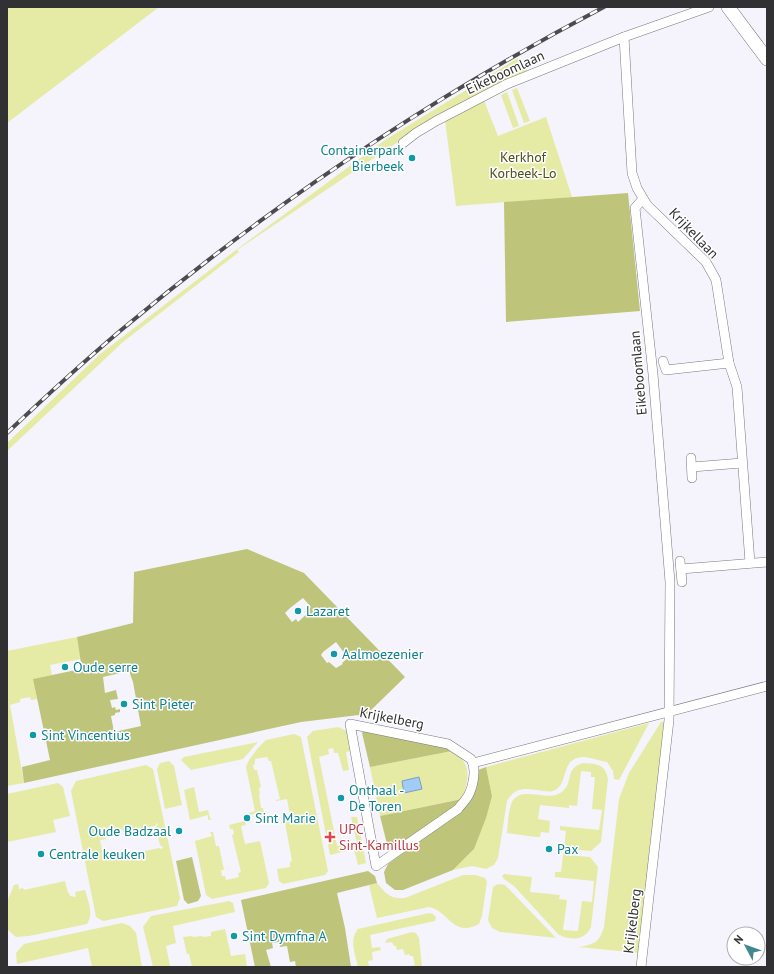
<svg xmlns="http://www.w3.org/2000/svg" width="774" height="974" font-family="'PT Sans',sans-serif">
  <rect width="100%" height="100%" fill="#f5f3fc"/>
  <g fill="#e5eba4" fill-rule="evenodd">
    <polygon points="7,7 159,7 7,123"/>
    <polygon points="518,58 529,73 436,120 390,147 237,250 239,252 123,342 7,451 7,443 99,355 236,250 385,140"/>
    <polygon points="517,88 530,121 524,123 512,90"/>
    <polygon points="507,92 519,126 513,128 501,95"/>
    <polygon points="483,98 498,136 546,117 572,197 456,206 445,120"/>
    <polygon points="77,637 81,659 50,665 52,675 34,679 37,699 31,700 30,697 20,699 20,702 10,705 24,783 7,786 7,651"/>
    <path d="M 661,722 L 665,722 L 639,953 L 579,947 C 595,944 599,943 604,927 L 619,799 L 629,773 Z"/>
    <path d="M 649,723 L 619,780 L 614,779 L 613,771 L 607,762 C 600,761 590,757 583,757 C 559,758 570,785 553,791 C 550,792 547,791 544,791 C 528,789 516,785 507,801 L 498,858 L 494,865 L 486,869 L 472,866 L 453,870 L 474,849 L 492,796 L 486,767 Z"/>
    <polygon points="338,727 347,731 351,751 346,752 349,770 343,771 338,753 334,753 333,748 328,749 329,754 319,757 337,846 357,843 351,817 357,817 366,863 358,865 354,849 330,855 307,737 313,731"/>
    <polygon points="294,734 301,737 328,871 325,875 283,884 279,881 277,869 290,867 290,862 292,861 285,823 281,824 281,822 291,820 287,799 276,801 276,800 280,799 271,761 269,761 267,757 255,759 255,764 253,765 254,770 257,770 261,787 259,788 260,794 259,795 261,808 263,808 264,812 249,815 249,813 255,811 246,767 249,760 258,748 266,740"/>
    <polygon points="258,742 243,759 191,770 181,760 184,757"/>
    <path d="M 452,751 C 473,764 469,779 462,799 L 380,816 L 370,767 Z"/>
    <polygon points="169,761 174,766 182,805 165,809 157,769 160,763"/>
    <path d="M 583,763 C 597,764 605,764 608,779 L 601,842 L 591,851 L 568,849 L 567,855 L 590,857 L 598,867 L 591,927 C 585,941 570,941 558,934 L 514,886 L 504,879 L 502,876 L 504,874 L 532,877 L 530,892 L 560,895 L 559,899 L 567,900 L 563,930 L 578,931 L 582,901 L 592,902 L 594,881 L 555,877 L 555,872 L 561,872 L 566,831 L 560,830 L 560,826 L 599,830 L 602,810 L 592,809 L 595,777 L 591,777 L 591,772 L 581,771 L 577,806 L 569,805 L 569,808 L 540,805 L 538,819 L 550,821 L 549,833 L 541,832 L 540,837 L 536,837 L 507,833 C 508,824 508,811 512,802 C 522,784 549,804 563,791 C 574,781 564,769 583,763 Z"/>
    <path d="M 146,765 L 153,769 L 180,898 L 177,906 L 103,921 L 96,917 L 71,791 L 76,781 ZM 157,823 L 158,824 L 156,827 L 160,845 L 163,847 L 162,849 L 159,848 L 127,855 L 128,858 L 124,859 L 123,856 L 111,858 L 110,855 L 103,856 L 100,840 L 106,839 L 106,835 L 118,833 L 118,830 L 122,829 L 123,832 L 155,826 Z"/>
    <polygon points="58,783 63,787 70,816 53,820 56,832 7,842 7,794"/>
    <polygon points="194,787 199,812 208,810 210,818 212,819 208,820 208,815 190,820 184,790"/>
    <polygon points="245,821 246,825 241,826 245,844 260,841 269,883 266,888 212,899 206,895 195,841 212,836 210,832 213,832 216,846 219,846 224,870 221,870 222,876 225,876 226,880 239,877 238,873 241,872 232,835 234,834 233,829 230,829 229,825"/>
    <path d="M 463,875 L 475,875 L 485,878 L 487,882 L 482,916 L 479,924 C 453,938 449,911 429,907 L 377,918 L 369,885 L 377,883 C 386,894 390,899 405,898 Z"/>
    <path d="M 65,881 L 68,893 L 69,893 L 70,896 L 76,897 L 75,892 L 85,890 C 88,901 94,914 87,924 L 29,936 L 16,937 L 7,929 L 7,902 L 14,885 L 18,884 L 19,889 L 23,888 L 24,890 Z"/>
    <polygon points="498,884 505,885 556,938 500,932 492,928 488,920 493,887"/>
    <polygon points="229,901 233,903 235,912 173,926 176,943 166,946 170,966 153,967 143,927 151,916"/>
    <path d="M 429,913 L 433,914 L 436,917 L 435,921 L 370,935 L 372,948 L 380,947 L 381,950 L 372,952 L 373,960 L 368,961 L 369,966 L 358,967 C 355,953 349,940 358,929 Z"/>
    <polygon points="122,923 130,926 136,933 142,967 92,967 88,948 17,964 16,953 24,944"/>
    <polygon points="225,929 231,956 245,954 247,967 192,967 189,954 187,954 183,937 192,936 193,937 202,936 203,937 211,936 211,932"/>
    <polygon points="412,932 416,933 419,938 422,967 408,967 415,965 413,956 410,956 409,954 405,955 403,949 397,950 396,946 394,946 392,942 385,943 387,939"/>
  </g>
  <g fill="#bec47a" fill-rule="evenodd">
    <polygon points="628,193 640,311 506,322 504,202"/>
    <path d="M 247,549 L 304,573 L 405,677 L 367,714 L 301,722 L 24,783 L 22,767 L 50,760 L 33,679 L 81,669 L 80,664 L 81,663 L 77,637 L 133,623 L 134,572 ZM 303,598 L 311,607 L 307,610 L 309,612 L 298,622 L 296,619 L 292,622 L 285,613 L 290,608 ZM 336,642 L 348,658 L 342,663 L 343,664 L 336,668 L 329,662 L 327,663 L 321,655 L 323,652 ZM 129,671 L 133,682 L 141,726 L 114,732 L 111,716 L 115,715 L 115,713 L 120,712 L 120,709 L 116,710 L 115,707 L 112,708 L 110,700 L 118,699 L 116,690 L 105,693 L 103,677 Z"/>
    <polygon points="365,729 442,746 452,751 370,767 362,733"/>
    <polygon points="486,767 492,796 486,818 474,849 453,870 403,890 395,890 386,883 384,872 388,864 459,812 478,770"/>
    <polygon points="462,799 454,808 389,852 380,816"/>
    <polygon points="192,857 201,896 198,901 188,904 184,900 176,861"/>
    <polygon points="368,871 375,876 377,883 337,893 345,928 351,967 296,967 295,961 290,962 287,946 280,947 279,942 272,943 273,948 266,950 271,967 255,967 241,900"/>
  </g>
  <polygon fill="#a1ccf8" stroke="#7f9dbd" points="419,777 422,789 404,793 402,781"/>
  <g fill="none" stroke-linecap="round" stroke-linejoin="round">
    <defs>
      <g id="street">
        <polyline points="624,37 632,173 637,188 647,205 706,262 716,280 729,363 737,387 750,563"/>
        <polyline points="403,143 416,133 436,121 507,84 624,37 709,7"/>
        <polyline points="663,361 666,370 729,363"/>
        <polyline points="691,458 692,478"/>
        <polyline points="692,467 742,463"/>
        <polyline points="680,561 682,582"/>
        <polyline points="681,569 767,562"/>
        <path d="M 350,724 L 448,744 L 471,759 C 477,769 473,787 468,796 C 465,801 461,805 458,809 L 376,866 Z"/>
        <polyline points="473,763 767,686"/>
        <polyline points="641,967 669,720 670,582 653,374 635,208 642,200"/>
      </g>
      <polyline id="secondary" points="728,7 767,59"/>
    </defs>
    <use href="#street" stroke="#79777f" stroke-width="10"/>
    <use href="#secondary" stroke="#79777f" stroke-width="14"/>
    <use href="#street" stroke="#fff" stroke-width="9"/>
    <use href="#secondary" stroke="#fff" stroke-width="13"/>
    <defs>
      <path id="rail" d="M 7,433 C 44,398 81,364 120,331 C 269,206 432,97 604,7"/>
    </defs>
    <use href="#rail" stroke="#4c4b4f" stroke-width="4"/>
    <use href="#rail" stroke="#fff" stroke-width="2.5" stroke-dasharray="8" stroke-linecap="butt"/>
  </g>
  <g fill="#0f9aa8" stroke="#fff" stroke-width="1.5">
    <circle cx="412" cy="158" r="4"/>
    <circle cx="298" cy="611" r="4"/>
    <circle cx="334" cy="654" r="4"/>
    <circle cx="65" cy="667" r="4"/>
    <circle cx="124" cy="704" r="4"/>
    <circle cx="33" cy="735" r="4"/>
    <circle cx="341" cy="798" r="4"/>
    <circle cx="247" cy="818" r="4"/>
    <circle cx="179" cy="831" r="4"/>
    <circle cx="549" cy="849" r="4"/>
    <circle cx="41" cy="854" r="4"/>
    <circle cx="234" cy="936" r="4"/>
  </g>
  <path fill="#e0444e" stroke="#fff" stroke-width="1.5" d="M328 831h4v4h4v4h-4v4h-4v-4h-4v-4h4z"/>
  <g text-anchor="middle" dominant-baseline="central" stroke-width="3" stroke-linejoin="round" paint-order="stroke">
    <g font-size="14" fill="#313033" stroke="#fff">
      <text transform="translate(505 72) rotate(-25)">Eikeboomlaan</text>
      <text transform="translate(694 233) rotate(46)">Krijkellaan</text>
      <text transform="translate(638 373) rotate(-95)">Eikeboomlaan</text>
      <text transform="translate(392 718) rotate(11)">Krijkelberg</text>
      <text transform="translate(632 921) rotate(-83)">Krijkelberg</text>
    </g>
    <g font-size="14" fill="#0d838f" stroke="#fff" text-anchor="start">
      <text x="404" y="150" text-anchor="end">Containerpark<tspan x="404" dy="16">Bierbeek</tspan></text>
      <text x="306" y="611">Lazaret</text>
      <text x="342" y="654">Aalmoezenier</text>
      <text x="73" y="667">Oude serre</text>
      <text x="132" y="704">Sint Pieter</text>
      <text x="41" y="735">Sint Vincentius</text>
      <text x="349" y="790">Onthaal -<tspan x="349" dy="16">De Toren</tspan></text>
      <text x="255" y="818">Sint Marie</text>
      <text x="171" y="831" text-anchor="end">Oude Badzaal</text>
      <text x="557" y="849">Pax</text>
      <text x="49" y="854">Centrale keuken</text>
      <text x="242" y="936">Sint Dymfna A</text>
    </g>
    <g font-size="14" fill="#4e511b" stroke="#fff">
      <text x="523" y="157">Kerkhof<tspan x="523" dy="16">Korbeek-Lo</tspan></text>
    </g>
    <g font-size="14" fill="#be3a42" stroke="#fff" text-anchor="start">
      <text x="339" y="829">UPC<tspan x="339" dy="16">Sint-Kamillus</tspan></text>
    </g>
  </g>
  <rect width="774" height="974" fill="none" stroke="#313033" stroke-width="16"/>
  <g transform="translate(746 946) rotate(311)"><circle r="19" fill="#ffffff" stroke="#adacad"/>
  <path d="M0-3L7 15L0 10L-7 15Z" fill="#408790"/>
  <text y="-6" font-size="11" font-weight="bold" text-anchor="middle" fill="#313033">N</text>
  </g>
</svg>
